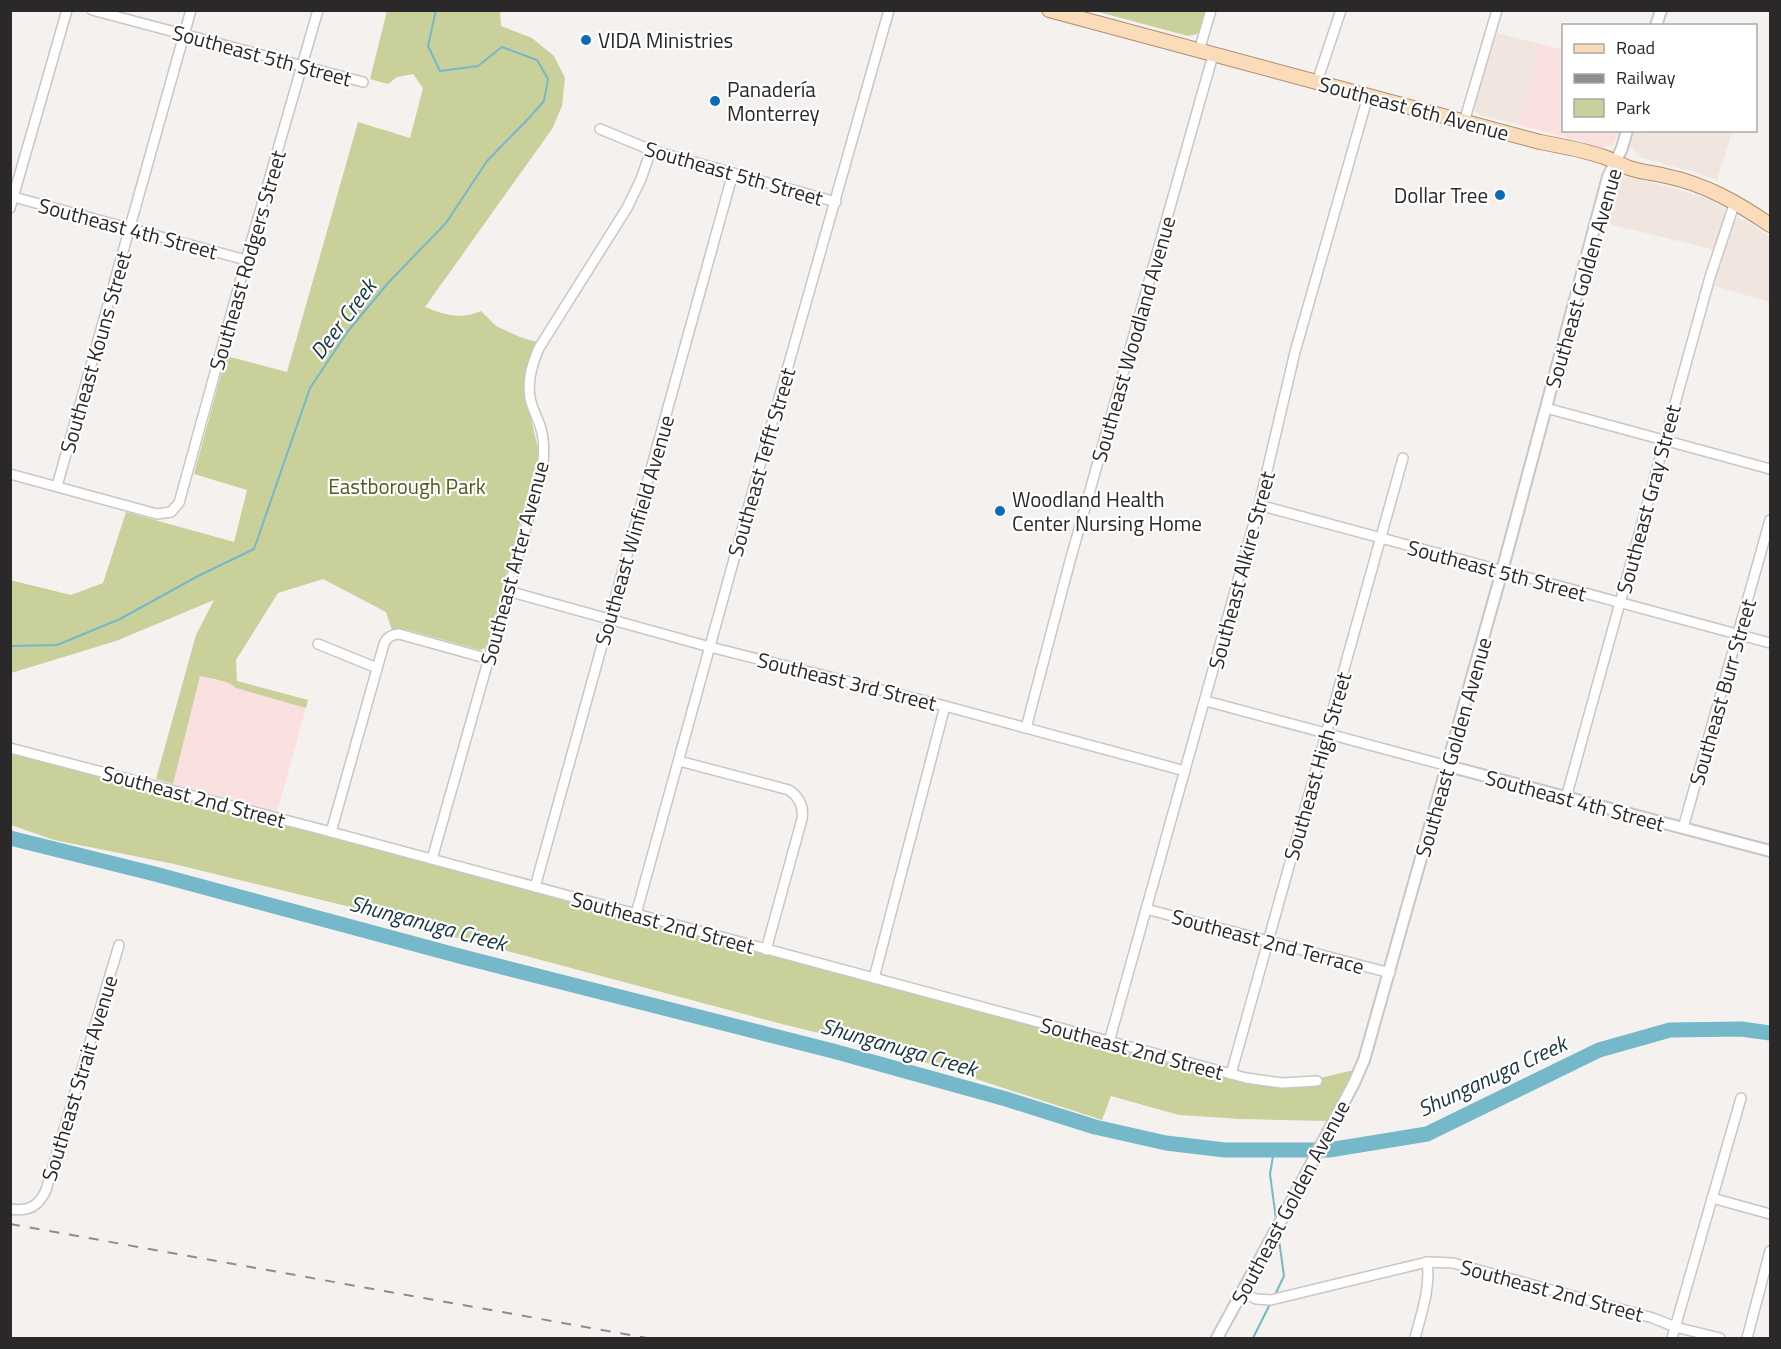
<svg xmlns="http://www.w3.org/2000/svg" width="1781" height="1349" font-family="'Titillium Web',sans-serif">
  <rect width="100%" height="100%" fill="#f4f1ef"/>
  <g fill="#f0e5df">
    <polygon points="1494,32 1541,44 1518,124 1480,115 1476,112 1474,107"/>
    <polygon points="1633,131 1633,130 1732,131 1717,180 1694,172 1642,158 1630,147"/>
    <polygon points="1624,177 1632,177 1700,196 1722,206 1725,209 1725,213 1715,250 1605,223 1616,187"/>
    <polygon points="1738,218 1743,219 1770,237 1770,302 1714,286 1731,226"/>
  </g>
  <g fill="#fbe0e0">
    <polygon points="1541,44 1563,50 1564,130 1618,131 1615,142 1612,146 1600,147 1518,124"/>
    <polygon points="200,676 226,682 232,684 236,688 306,708 277,812 173,784"/>
  </g>
  <g fill="#c9d09a">
    <path d="M 387,11 L 500,11 L 501,26 L 532,38 L 554,56 L 565,78 L 562,106 L 552,129 L 425,307 C 445,315 460,320 481,311 L 496,326 L 520,337 L 537,342 L 526,368 L 525,393 L 539,453 L 488,642 L 485,648 L 480,650 L 408,630 L 392,630 L 386,612 L 323,579 L 278,593 L 236,660 L 237,681 L 308,700 L 306,708 L 236,688 C 228,680 212,679 200,676 L 173,784 L 156,779 L 196,635 L 214,600 L 116,641 L 11,673 L 10,580 L 71,595 L 103,583 L 126,512 L 234,542 L 247,490 L 194,474 L 226,356 L 287,372 L 358,122 L 410,138 L 423,88 L 413,74 L 397,77 L 388,84 L 370,79 Z"/>
    <polygon points="1095,11 1206,11 1200,29 1197,34 1188,36"/>
    <path d="M 10,752 L 244,813 L 1226,1078 C 1257,1085 1289,1091 1320,1083 L 1320,1078 L 1354,1070 L 1327,1121 L 1241,1119 L 1179,1115 L 1111,1096 L 1102,1120 L 884,1049 L 778,1023 L 424,929 L 391,910 L 363,910 L 174,864 L 54,840 L 11,825 Z"/>
  </g>
  <g fill="none" stroke-linecap="round" stroke-linejoin="round">
    <g stroke="#74b8ca" stroke-width="2">
      <polyline points="10,646 57,645 120,619 198,576 254,549 310,388 348,331 388,283 446,223 487,161 528,119 544,101 548,79 537,60 502,47 478,66 440,71 428,46 436,10"/>
      <polyline points="1274,1150 1270,1174 1276,1219"/>
      <polyline points="1274,1297 1284,1276 1278,1233"/>
      <polyline points="1253,1338 1271,1302"/>
    </g>
    <polyline stroke="#74b8ca" stroke-width="15" points="10,838 155,874 463,957 833,1051 1006,1099 1095,1127 1166,1143 1225,1150 1329,1150 1427,1134 1599,1050 1670,1030 1741,1029 1770,1033"/>
    <defs>
      <g id="minor">
        <polyline points="92,10 363,82"/>
        <polyline points="1199,51 1211,10"/>
        <polyline points="1317,82 1341,10"/>
        <polyline points="1464,122 1497,10"/>
        <polyline points="600,129 651,150 836,202"/>
        <polyline points="10,196 246,260"/>
        <polyline points="10,208 67,10"/>
        <polyline points="1546,408 1770,469"/>
        <polyline points="10,474 157,514 171,512 179,503 246,260 318,10"/>
        <polyline points="57,486 191,10"/>
        <polyline points="1259,505 1770,643"/>
        <polyline points="508,591 710,647 945,706 1185,771"/>
        <polyline points="318,644 377,668"/>
        <polyline points="1206,701 1448,766"/>
        <polyline points="1026,728 1070,561 1213,55"/>
        <polyline points="10,748 331,832 1246,1078 1282,1083 1317,1081"/>
        <path d="M 679,761 L 789,790 C 799,797 804,807 802,819 L 766,950"/>
        <polyline points="1566,798 1710,277 1735,202"/>
        <polyline points="1683,828 1770,520"/>
        <path d="M 331,832 L 384,644 C 387,637 391,635 399,634 L 489,659"/>
        <path d="M 432,859 L 542,471 C 544,457 545,443 541,429 C 538,418 532,409 530,398 C 527,380 532,364 539,348 L 627,208 L 641,179 L 651,150"/>
        <polyline points="535,887 733,173"/>
        <polyline points="1146,909 1390,973"/>
        <polyline points="636,914 757,476 889,10"/>
        <polyline points="874,978 945,706"/>
        <polyline points="1109,1042 1259,505 1295,352 1368,96"/>
        <polyline points="1231,1074 1403,458"/>
        <polyline points="1712,1198 1770,1214"/>
        <path d="M 10,1209 C 29,1212 39,1206 46,1190 L 119,945"/>
        <polyline points="1242,1292 1256,1299 1271,1300 1427,1262 1453,1263 1653,1318 1675,1327 1720,1338"/>
        <path d="M 1415,1338 C 1421,1315 1431,1286 1427,1262"/>
        <polyline points="1672,1338 1741,1098"/>
        <polyline points="1747,1338 1770,1251"/>
      </g>
      <g id="tertiary">
        <polyline points="1656,26 1661,10"/>
        <polyline points="1448,766 1770,851"/>
        <polyline points="1217,1338 1290,1204 1354,1083 1364,1060 1502,571 1608,177 1622,148 1627,130"/>
      </g>
      <path id="primary" d="M 1049,10 L 1540,142 C 1562,146 1584,150 1604,157 C 1613,160 1621,165 1629,168 C 1642,172 1653,173 1666,176 C 1705,184 1738,203 1770,225"/>
    </defs>
    <use href="#minor" stroke="#c9c6c5" stroke-width="12"/>
    <use href="#tertiary" stroke="#c9c6c5" stroke-width="14"/>
    <use href="#primary" stroke="#af8d6a" stroke-width="16"/>
    <use href="#minor" stroke="#fff" stroke-width="9"/>
    <use href="#tertiary" stroke="#fff" stroke-width="10"/>
    <use href="#primary" stroke="#fadcbb" stroke-width="14"/>
    <polyline stroke="#8f8c8b" stroke-width="2" stroke-dasharray="10 10" stroke-linecap="butt" points="10,1224 647,1338"/>
  </g>
  <g fill="#0d6ab7" stroke="#fff" stroke-width="2">
    <circle cx="586" cy="40" r="6"/>
    <circle cx="715" cy="101" r="6"/>
    <circle cx="1500" cy="195" r="6"/>
    <circle cx="1000" cy="511" r="6"/>
  </g>
  <g text-anchor="middle" dominant-baseline="central" stroke-width="4.5" stroke-linejoin="round" paint-order="stroke">
    <g font-size="21" fill="#2a2828" stroke="#fff" text-anchor="start">
      <text x="598" y="40">VIDA Ministries</text>
      <text x="727" y="89">Panadería<tspan x="727" dy="24">Monterrey</tspan></text>
      <text x="1488" y="195" text-anchor="end">Dollar Tree</text>
      <text x="1012" y="499">Woodland Health<tspan x="1012" dy="24">Center Nursing Home</tspan></text>
    </g>
    <g font-size="21" fill="#2a2828" stroke="#fff">
      <text transform="translate(262 55) rotate(15)">Southeast 5th Street</text>
      <text transform="translate(1414 108) rotate(15)">Southeast 6th Avenue</text>
      <text transform="translate(734 173) rotate(16)">Southeast 5th Street</text>
      <text transform="translate(128 228) rotate(15)">Southeast 4th Street</text>
      <text transform="translate(247 260) rotate(-74)">Southeast Rodgers Street</text>
      <text transform="translate(1583 278) rotate(-74)">Southeast Golden Avenue</text>
      <text transform="translate(1133 339) rotate(-74)">Southeast Woodland Avenue</text>
      <text transform="translate(95 352) rotate(-74)">Southeast Kouns Street</text>
      <text transform="translate(761 462) rotate(-74)">Southeast Tefft Street</text>
      <text transform="translate(1648 499) rotate(-75)">Southeast Gray Street</text>
      <text transform="translate(634 530) rotate(-74)">Southeast Winfield Avenue</text>
      <text transform="translate(514 563) rotate(-75)">Southeast Arter Avenue</text>
      <text transform="translate(1241 570) rotate(-75)">Southeast Alkire Street</text>
      <text transform="translate(1497 570) rotate(15)">Southeast 5th Street</text>
      <text transform="translate(847 681) rotate(14)">Southeast 3rd Street</text>
      <text transform="translate(1722 692) rotate(-74)">Southeast Burr Street</text>
      <text transform="translate(1453 747) rotate(-74)">Southeast Golden Avenue</text>
      <text transform="translate(1317 766) rotate(-74)">Southeast High Street</text>
      <text transform="translate(194 796) rotate(15)">Southeast 2nd Street</text>
      <text transform="translate(1575 800) rotate(15)">Southeast 4th Street</text>
      <text transform="translate(663 922) rotate(15)">Southeast 2nd Street</text>
      <text transform="translate(1268 941) rotate(15)">Southeast 2nd Terrace</text>
      <text transform="translate(1132 1048) rotate(15)">Southeast 2nd Street</text>
      <text transform="translate(79 1078) rotate(-73)">Southeast Strait Avenue</text>
      <text transform="translate(1290 1202) rotate(-62)">Southeast Golden Avenue</text>
      <text transform="translate(1552 1290) rotate(15)">Southeast 2nd Street</text>
    </g>
    <g font-size="21" fill="#54591c" stroke="#fff">
      <text x="407" y="486">Eastborough Park</text>
    </g>
    <g font-size="22" font-style="italic" fill="#173840" stroke="#fff">
      <text transform="translate(343 319) rotate(-53)">Deer Creek</text>
      <text transform="translate(428 923) rotate(15)">Shunganuga Creek</text>
      <text transform="translate(899 1047) rotate(16)">Shunganuga Creek</text>
      <text transform="translate(1492 1076) rotate(-25)">Shunganuga Creek</text>
    </g>
  </g>
  <rect width="1781" height="1349" fill="none" stroke="#2a2828" stroke-width="24"/>
  <rect x="1562" y="24" width="195" height="108" fill="#ffffff" stroke="#aaa9a9" stroke-width="1.5"/>
  <rect x="1574" y="44" width="30" height="9" fill="#fadcbb" stroke="#aaa9a9" stroke-width="1.5"/>
  <text x="1616" y="54" font-size="18" fill="#2a2828">Road</text>
  <rect x="1574" y="74" width="30" height="9" fill="#8f8c8b" stroke="#aaa9a9" stroke-width="1.5"/>
  <text x="1616" y="84" font-size="18" fill="#2a2828">Railway</text>
  <rect x="1574" y="99" width="30" height="18" fill="#c9d09a" stroke="#aaa9a9" stroke-width="1.5"/>
  <text x="1616" y="114" font-size="18" fill="#2a2828">Park</text>
</svg>
